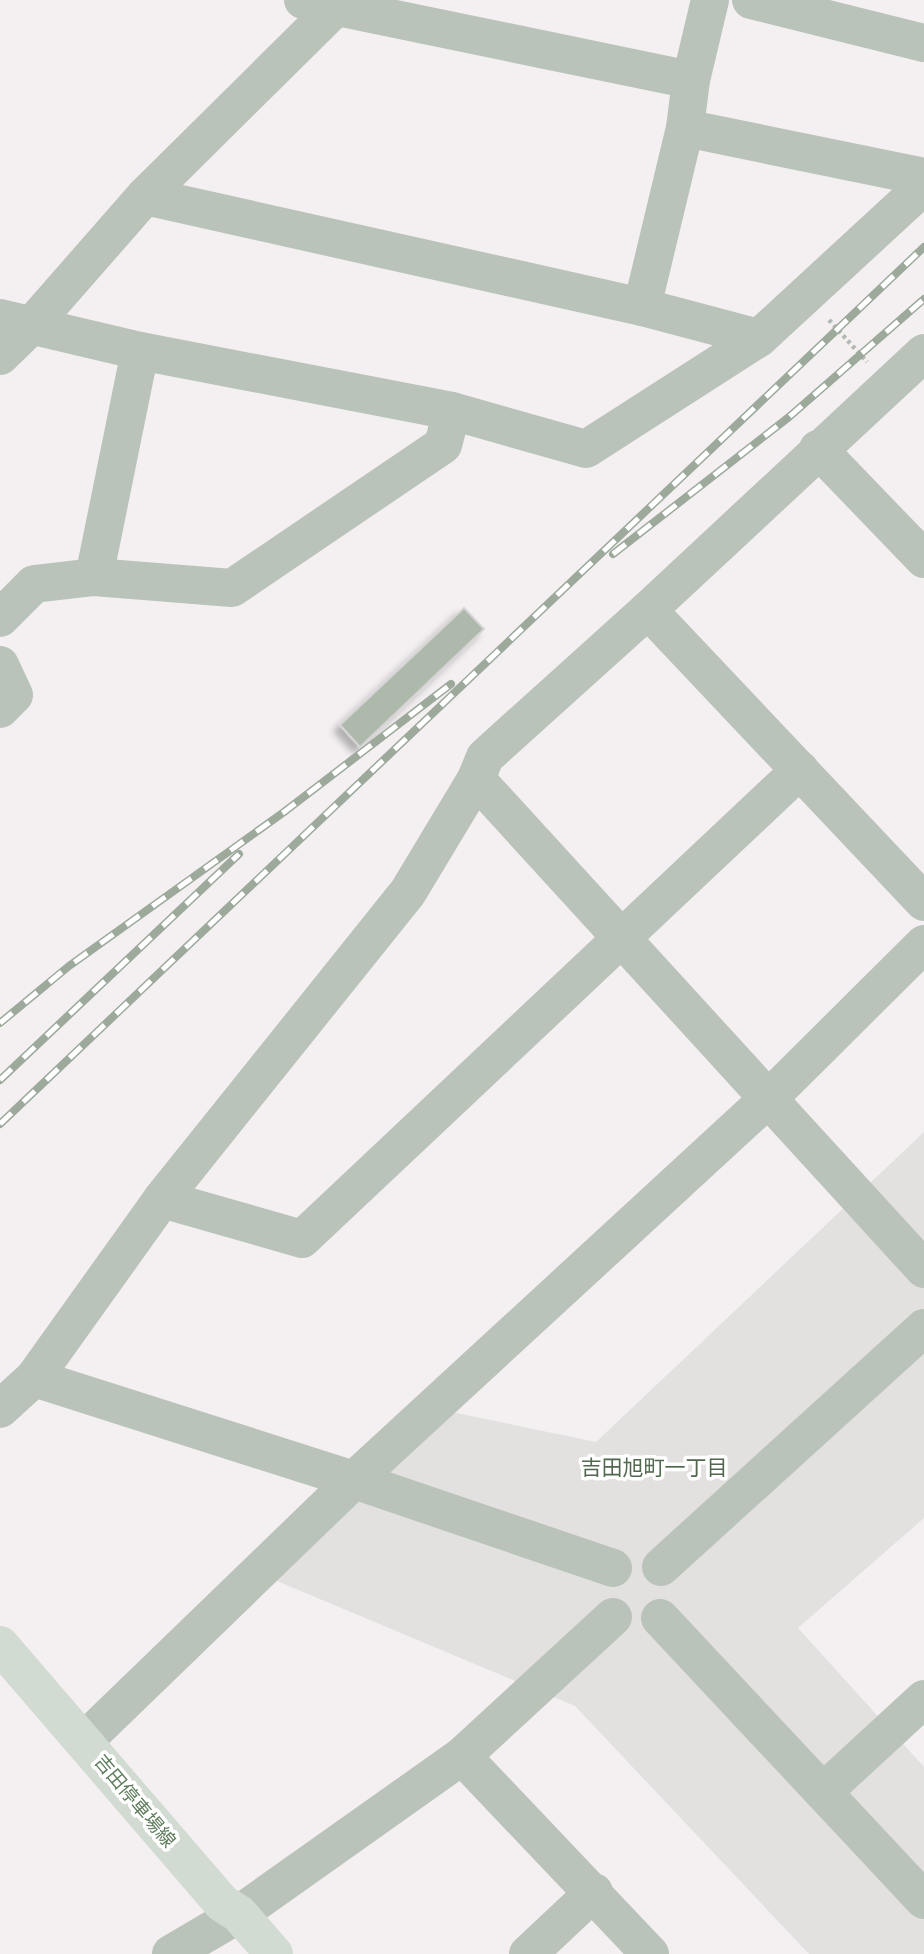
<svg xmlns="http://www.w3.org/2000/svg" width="924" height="1954" font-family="Roboto,'Noto Sans JP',sans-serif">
  <defs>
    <filter id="shadow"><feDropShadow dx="-6" dy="6" stdDeviation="3.5" flood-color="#0004"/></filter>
  </defs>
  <rect width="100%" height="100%" fill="#f4f0f2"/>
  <polygon fill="#e2e1e0" points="924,1132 924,1518 798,1628 924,1767 924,1954 809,1954 575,1706 272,1579 447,1411 596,1442"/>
  <polygon fill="#adb9ab" stroke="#d5d3d4" stroke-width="2" filter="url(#shadow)" points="464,608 484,629 360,747 340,725"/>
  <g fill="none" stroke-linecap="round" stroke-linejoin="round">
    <polyline stroke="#b3bab2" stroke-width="4.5" stroke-dasharray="3.5 3.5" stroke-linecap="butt" points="829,320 867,362"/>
    <g stroke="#bac3ba" stroke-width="38">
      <polyline points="303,0 691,80"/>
      <polyline points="751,0 924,43"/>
      <polyline points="685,128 924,177"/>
      <polyline points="145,196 642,307 759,338"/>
      <polyline points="642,307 685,128 691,80 710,0"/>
      <polyline points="0,318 140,351 452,411 586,449 759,338 924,186"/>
      <polyline points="0,356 32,325 145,196 343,0"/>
      <polyline points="818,449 924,559"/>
      <polyline points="94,577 140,351"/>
      <polyline points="648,610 924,902"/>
      <polyline points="0,618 34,584 94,577 232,588 443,445 452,411"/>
      <polyline points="0,665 14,695 0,709"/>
      <polyline points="476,779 924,1269"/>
      <polyline points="162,1199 302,1239 800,770"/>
      <polyline points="34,1378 354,1480 613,1568"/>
      <polyline points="0,1409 34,1378 162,1199 408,892 476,779 485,757 648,610 924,353"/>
      <polyline points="661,1567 924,1328"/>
      <polyline points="660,1618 924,1900"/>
      <polyline points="84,1741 354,1480 770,1097 924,944"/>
      <polyline points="462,1756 650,1954"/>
      <polyline points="823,1792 924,1699"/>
      <polyline points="171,1954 239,1914 462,1756 613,1617"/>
      <polyline points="528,1954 594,1892"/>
    </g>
    <polyline stroke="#d2dbd2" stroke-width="38" points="0,1645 222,1903 239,1914 274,1954"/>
    <defs>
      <g id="rail">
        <polyline points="613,554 789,417 924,299"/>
        <polyline points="0,1023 69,966 284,812 451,684"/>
        <polyline points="0,1080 239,854"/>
        <polyline points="0,1124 924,247"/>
      </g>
    </defs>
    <use href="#rail" stroke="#9ca99b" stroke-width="8"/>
    <use href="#rail" stroke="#fff" stroke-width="5" stroke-dasharray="16" stroke-linecap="butt"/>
  </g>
  <g text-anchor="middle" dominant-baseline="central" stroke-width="7" stroke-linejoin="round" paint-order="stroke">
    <g font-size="19" fill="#5f7d5d" stroke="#fff">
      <text transform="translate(135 1801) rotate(50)">吉田停車場線</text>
    </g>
    <g font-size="21" fill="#51684f" stroke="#fff">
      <text x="654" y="1468">吉田旭町一丁目</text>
    </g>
  </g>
</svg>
